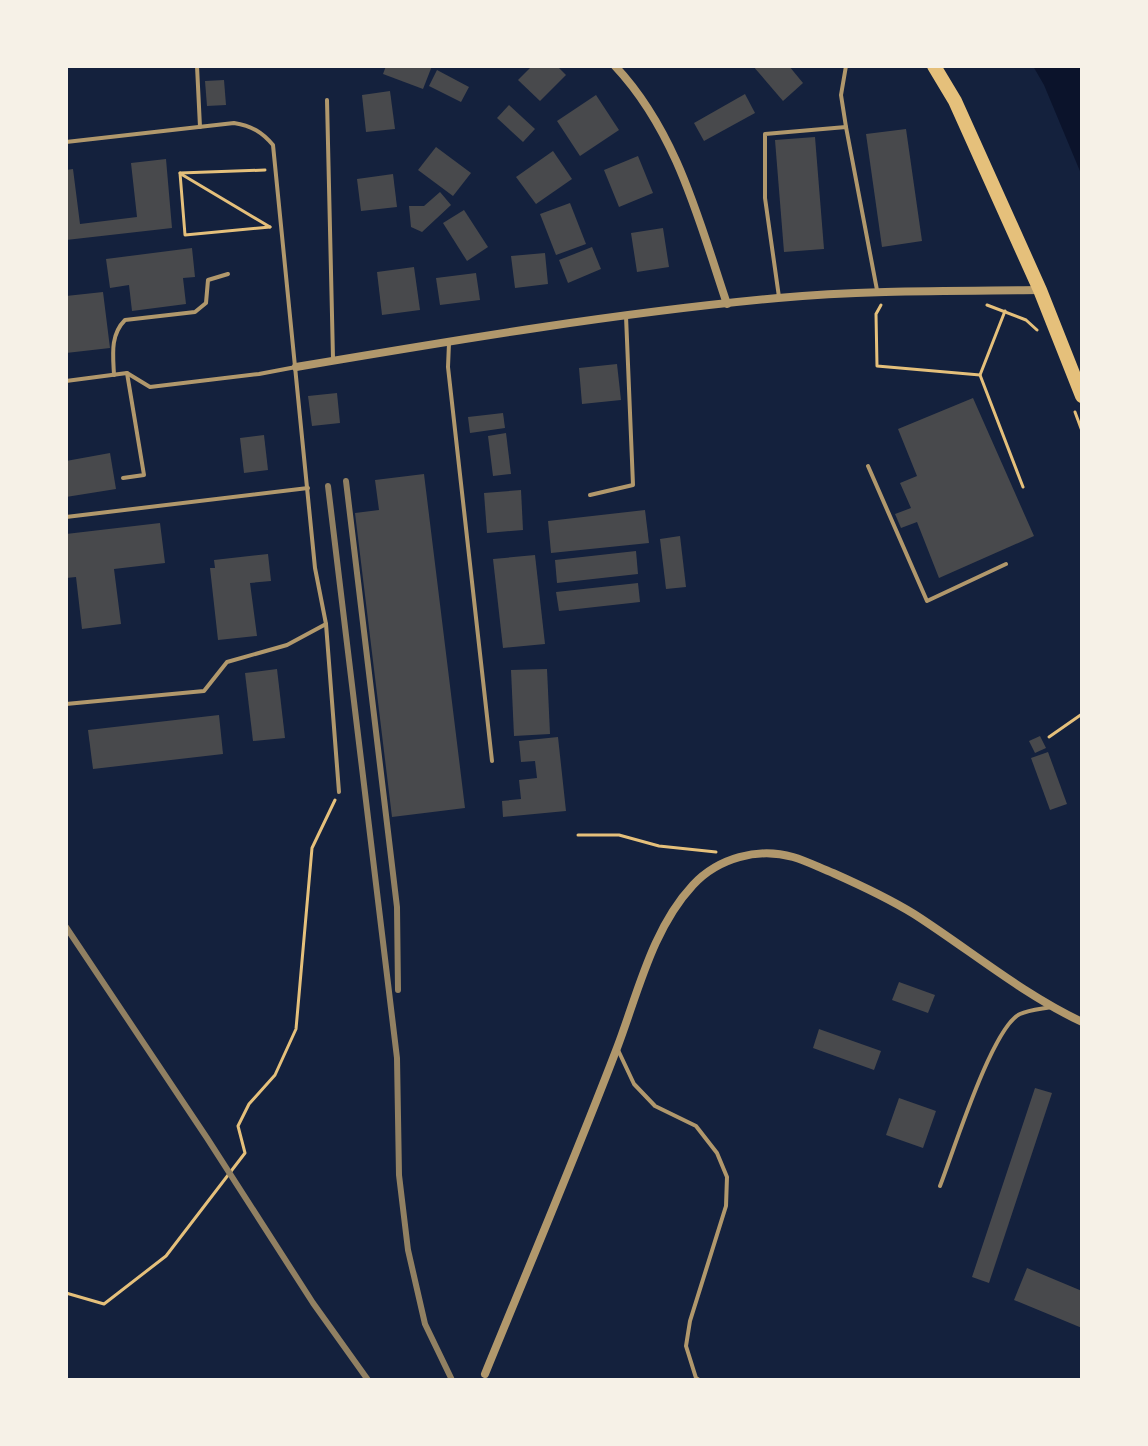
<svg xmlns="http://www.w3.org/2000/svg" width="1148" height="1446" font-family="'IBM Plex Sans',sans-serif">
  <rect width="100%" height="100%" fill="#14213d"/>
  <polygon fill="#0b132b" points="1033,66 1082,66 1082,176 1044,85"/>
  <g fill="#48494c">
    <polygon points="386,66 432,66 423,89 383,74"/>
    <polygon points="532,66 557,66 566,75 540,101 518,80"/>
    <polygon points="753,66 789,66 803,83 783,101"/>
    <polygon points="437,70 469,87 461,102 429,86"/>
    <polygon points="224,80 226,105 207,106 205,81"/>
    <polygon points="390,91 395,129 366,132 362,95"/>
    <polygon points="745,94 755,113 704,141 694,123"/>
    <polygon points="596,95 619,130 580,156 557,121"/>
    <polygon points="509,105 535,129 523,142 497,118"/>
    <polygon points="906,129 922,241 882,247 866,134"/>
    <polygon points="815,137 824,249 784,252 775,140"/>
    <polygon points="436,147 471,173 453,196 418,170"/>
    <polygon points="553,151 572,179 536,204 516,177"/>
    <polygon points="638,156 653,193 619,207 604,170"/>
    <polygon points="166,159 172,228 66,240 66,170 73,169 80,224 137,217 131,163"/>
    <polygon points="393,174 397,207 361,211 357,179"/>
    <polygon points="440,192 451,205 422,232 411,227 409,206 424,206"/>
    <polygon points="570,203 586,244 556,255 540,214"/>
    <polygon points="464,210 488,247 467,261 443,223"/>
    <polygon points="663,228 669,267 637,272 631,233"/>
    <polygon points="592,247 601,269 568,283 559,260"/>
    <polygon points="192,248 195,277 183,278 186,304 132,311 129,285 110,288 106,259"/>
    <polygon points="545,253 548,284 515,288 511,256"/>
    <polygon points="414,267 420,310 382,315 377,272"/>
    <polygon points="476,273 480,300 440,305 436,278"/>
    <polygon points="103,292 110,348 66,353 66,296"/>
    <polygon points="617,364 621,400 582,404 579,368"/>
    <polygon points="337,393 340,423 312,426 308,396"/>
    <polygon points="973,398 1034,536 939,578 917,522 901,528 895,514 911,508 900,483 917,476 898,429"/>
    <polygon points="503,413 505,428 470,433 468,417"/>
    <polygon points="506,433 511,474 493,476 488,436"/>
    <polygon points="264,435 268,470 244,473 240,438"/>
    <polygon points="110,453 116,489 66,497 66,461"/>
    <polygon points="424,474 465,808 392,817 355,513 379,510 375,480"/>
    <polygon points="521,490 523,530 487,533 484,493"/>
    <polygon points="645,510 649,543 551,553 548,521"/>
    <polygon points="160,523 165,563 114,569 121,624 82,629 76,577 66,578 66,534"/>
    <polygon points="680,536 686,587 666,589 660,539"/>
    <polygon points="636,551 638,574 557,583 555,560"/>
    <polygon points="268,554 271,581 250,583 257,636 218,640 210,568 215,568 214,560"/>
    <polygon points="535,555 545,644 503,648 493,559"/>
    <polygon points="638,583 640,602 559,611 556,592"/>
    <polygon points="277,669 285,738 253,741 245,673"/>
    <polygon points="547,669 550,734 514,736 511,670"/>
    <polygon points="219,715 223,754 93,769 88,730"/>
    <polygon points="1040,736 1046,748 1035,753 1029,741"/>
    <polygon points="558,737 566,811 503,817 502,801 521,799 519,780 537,778 535,761 521,762 519,741"/>
    <polygon points="1048,752 1067,804 1050,810 1031,758"/>
    <polygon points="899,982 935,995 928,1013 892,1000"/>
    <polygon points="819,1029 881,1051 874,1070 813,1048"/>
    <polygon points="1035,1088 1052,1093 989,1283 972,1277"/>
    <polygon points="899,1098 936,1111 923,1148 886,1135"/>
    <polygon points="1027,1268 1082,1291 1082,1328 1014,1300"/>
  </g>
  <g fill="none" stroke-linecap="round" stroke-linejoin="round">
    <g stroke="#e5c07b" stroke-width="3">
      <polyline points="180,173 265,170"/>
      <polyline points="180,173 185,235 270,227"/>
      <polyline points="181,174 270,227"/>
      <polyline points="881,305 876,314 877,366 980,375 1005,311"/>
      <polyline points="987,305 1026,320 1037,330"/>
      <polyline points="980,375 1023,487"/>
      <polyline points="1075,412 1082,431"/>
      <polyline points="1049,737 1082,714"/>
      <polyline points="578,835 619,835 659,846 716,852"/>
      <polyline points="66,1293 104,1304 166,1256 245,1153 238,1126 249,1104 275,1075 296,1029 312,848 335,800"/>
    </g>
    <g stroke="#b1986c" stroke-width="4">
      <polyline points="197,66 200,127"/>
      <polyline points="846,66 841,95 846,127"/>
      <polyline points="327,100 333,358"/>
      <path d="M 66,142 L 234,123 C 252,126 262,132 273,145 L 315,568 L 326,624 L 339,792"/>
      <polyline points="779,297 765,198 765,134 846,127 877,290"/>
      <polyline points="449,343 448,367 492,761"/>
      <path d="M 114,375 C 113,355 110,335 125,320 L 195,312 L 206,303 L 208,280 L 228,274"/>
      <polyline points="66,381 127,373 150,387 259,374 296,367"/>
      <polyline points="868,466 927,601 1006,564"/>
      <polyline points="123,478 144,475 127,373"/>
      <polyline points="590,495 633,485 626,316"/>
      <polyline points="66,517 308,488"/>
      <polyline points="66,704 204,691 227,662 287,645 326,624"/>
      <polyline points="618,1050 634,1084 655,1106 696,1126 717,1153 727,1177 726,1206 690,1321 686,1346 696,1378 699,1380"/>
      <path d="M 940,1186 C 953,1153 992,1027 1020,1014 C 1029,1010 1041,1009 1051,1007"/>
    </g>
    <g stroke="#b1986c" stroke-width="8">
      <path d="M 615,66 C 677,132 699,221 727,304"/>
      <path d="M 296,367 C 456,340 616,313 778,298 C 865,290 953,291 1040,290"/>
      <path d="M 485,1374 C 529,1266 575,1158 617,1048 C 638,993 652,929 693,885 C 718,858 758,847 793,857 C 807,861 820,868 833,873 C 860,885 888,898 914,914 C 970,950 1021,993 1082,1022"/>
    </g>
    <polyline stroke="#e5c07b" stroke-width="14" points="934,66 955,101 1040,290 1082,396"/>
    <g stroke="#918062" stroke-width="6">
      <polyline points="346,481 397,907 398,990"/>
      <polyline points="328,486 397,1058 399,1175 408,1250 425,1324 452,1380"/>
      <polyline points="66,927 207,1138 313,1303 368,1380"/>
    </g>
  </g>
  <rect width="1148" height="1446" fill="none" stroke="#f6f1e7" stroke-width="136"/>
</svg>
